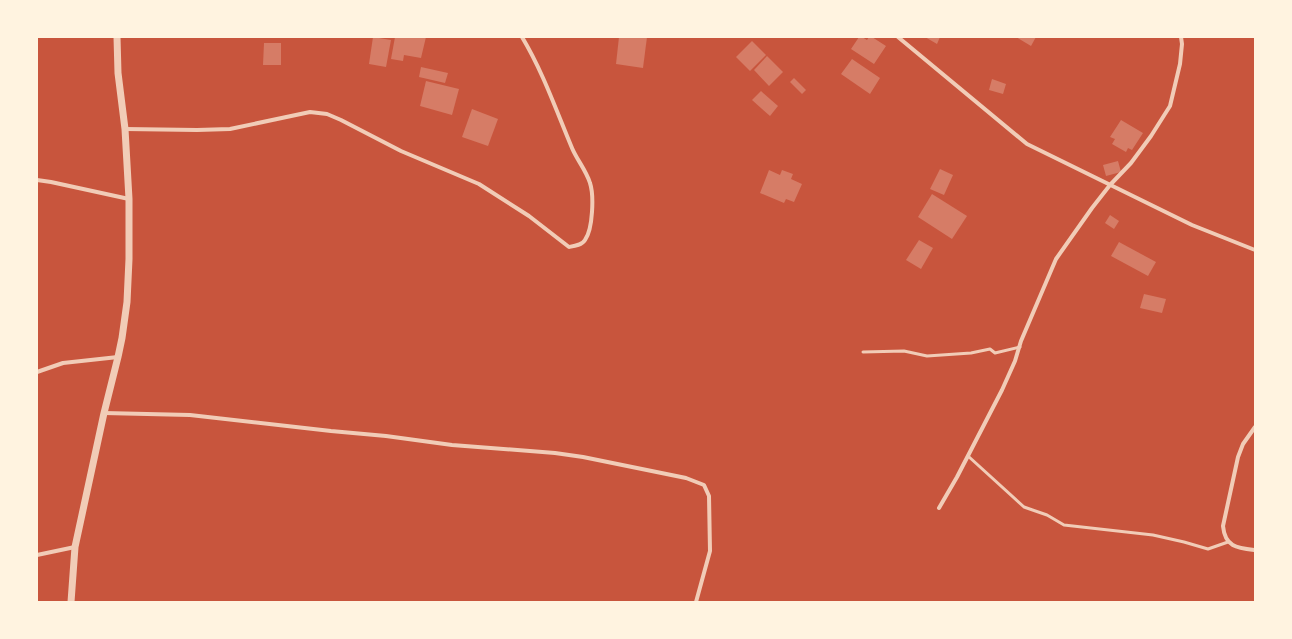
<svg xmlns="http://www.w3.org/2000/svg" width="1292" height="639" font-family="Lato,sans-serif">
  <rect width="100%" height="100%" fill="#c8553d"/>
  <g fill="#d67c66">
    <polygon points="373,37 391,40 386,67 369,64"/>
    <polygon points="395,37 426,37 421,58 404,55 403,61 391,59"/>
    <polygon points="619,37 647,37 643,68 616,64"/>
    <polygon points="859,37 862,37 867,40 869,37 872,37 886,46 874,64 851,49"/>
    <polygon points="925,37 940,37 937,44"/>
    <polygon points="1016,37 1036,37 1031,46"/>
    <polygon points="752,41 766,55 750,71 736,57"/>
    <polygon points="264,43 281,43 281,65 263,65"/>
    <polygon points="767,56 783,72 769,86 754,70"/>
    <polygon points="852,59 880,78 870,94 841,74"/>
    <polygon points="421,67 448,73 445,83 419,77"/>
    <polygon points="794,78 806,90 802,94 790,82"/>
    <polygon points="992,79 1006,84 1003,94 989,90"/>
    <polygon points="426,81 459,89 452,115 420,106"/>
    <polygon points="761,91 778,106 770,116 752,100"/>
    <polygon points="472,109 498,119 488,146 462,137"/>
    <polygon points="1121,120 1143,133 1132,150 1128,148 1126,152 1112,144 1115,139 1110,137"/>
    <polygon points="1118,161 1121,172 1106,176 1103,165"/>
    <polygon points="940,169 953,175 944,195 930,189"/>
    <polygon points="769,170 780,175 782,170 793,174 791,179 802,184 794,202 786,199 784,203 760,193"/>
    <polygon points="932,194 967,216 952,239 918,217"/>
    <polygon points="1110,215 1119,221 1114,229 1105,223"/>
    <polygon points="919,240 933,248 921,269 906,260"/>
    <polygon points="1119,242 1156,262 1148,276 1111,256"/>
    <polygon points="1144,294 1166,299 1162,313 1140,308"/>
  </g>
  <g fill="none" stroke-linecap="round" stroke-linejoin="round">
    <g stroke="#f1ccb7" stroke-width="3">
      <polyline points="863,352 904,351 927,356 971,353 990,349 995,353 1020,347"/>
      <polyline points="968,456 1024,507 1047,515 1064,525 1153,535 1184,542 1208,549 1228,542"/>
    </g>
    <g stroke="#f1ccb7" stroke-width="4">
      <polyline points="898,37 1027,144 1192,225 1255,250"/>
      <path d="M 125,129 L 197,130 L 230,129 L 310,112 L 327,114 L 341,120 L 401,151 L 479,184 L 529,216 L 569,247 C 575,246 582,245 585,240 C 593,229 594,195 590,183 C 586,170 577,160 572,148 C 556,110 543,72 522,37"/>
      <polyline points="37,180 51,182 129,199"/>
      <polyline points="37,372 63,363 118,357"/>
      <polyline points="104,413 190,415 331,431 386,436 452,445 555,453 583,457 686,478 704,485 709,496 710,551 696,602"/>
      <path d="M 1255,427 L 1243,444 L 1238,457 L 1223,526 C 1225,547 1237,548 1255,550"/>
      <polyline points="939,508 957,477 1002,390 1015,361 1021,341 1056,259 1092,208 1110,185 1131,163 1151,136 1170,106 1180,64 1182,44 1181,37"/>
      <polyline points="37,555 75,547"/>
    </g>
    <polyline stroke="#f1ccb7" stroke-width="7" points="71,602 75,547 104,413 118,357 122,338 127,302 129,259 129,199 125,129 118,73 117,37"/>
  </g>
  <rect width="1292" height="639" fill="none" stroke="#fff3e0" stroke-width="76"/>
</svg>
